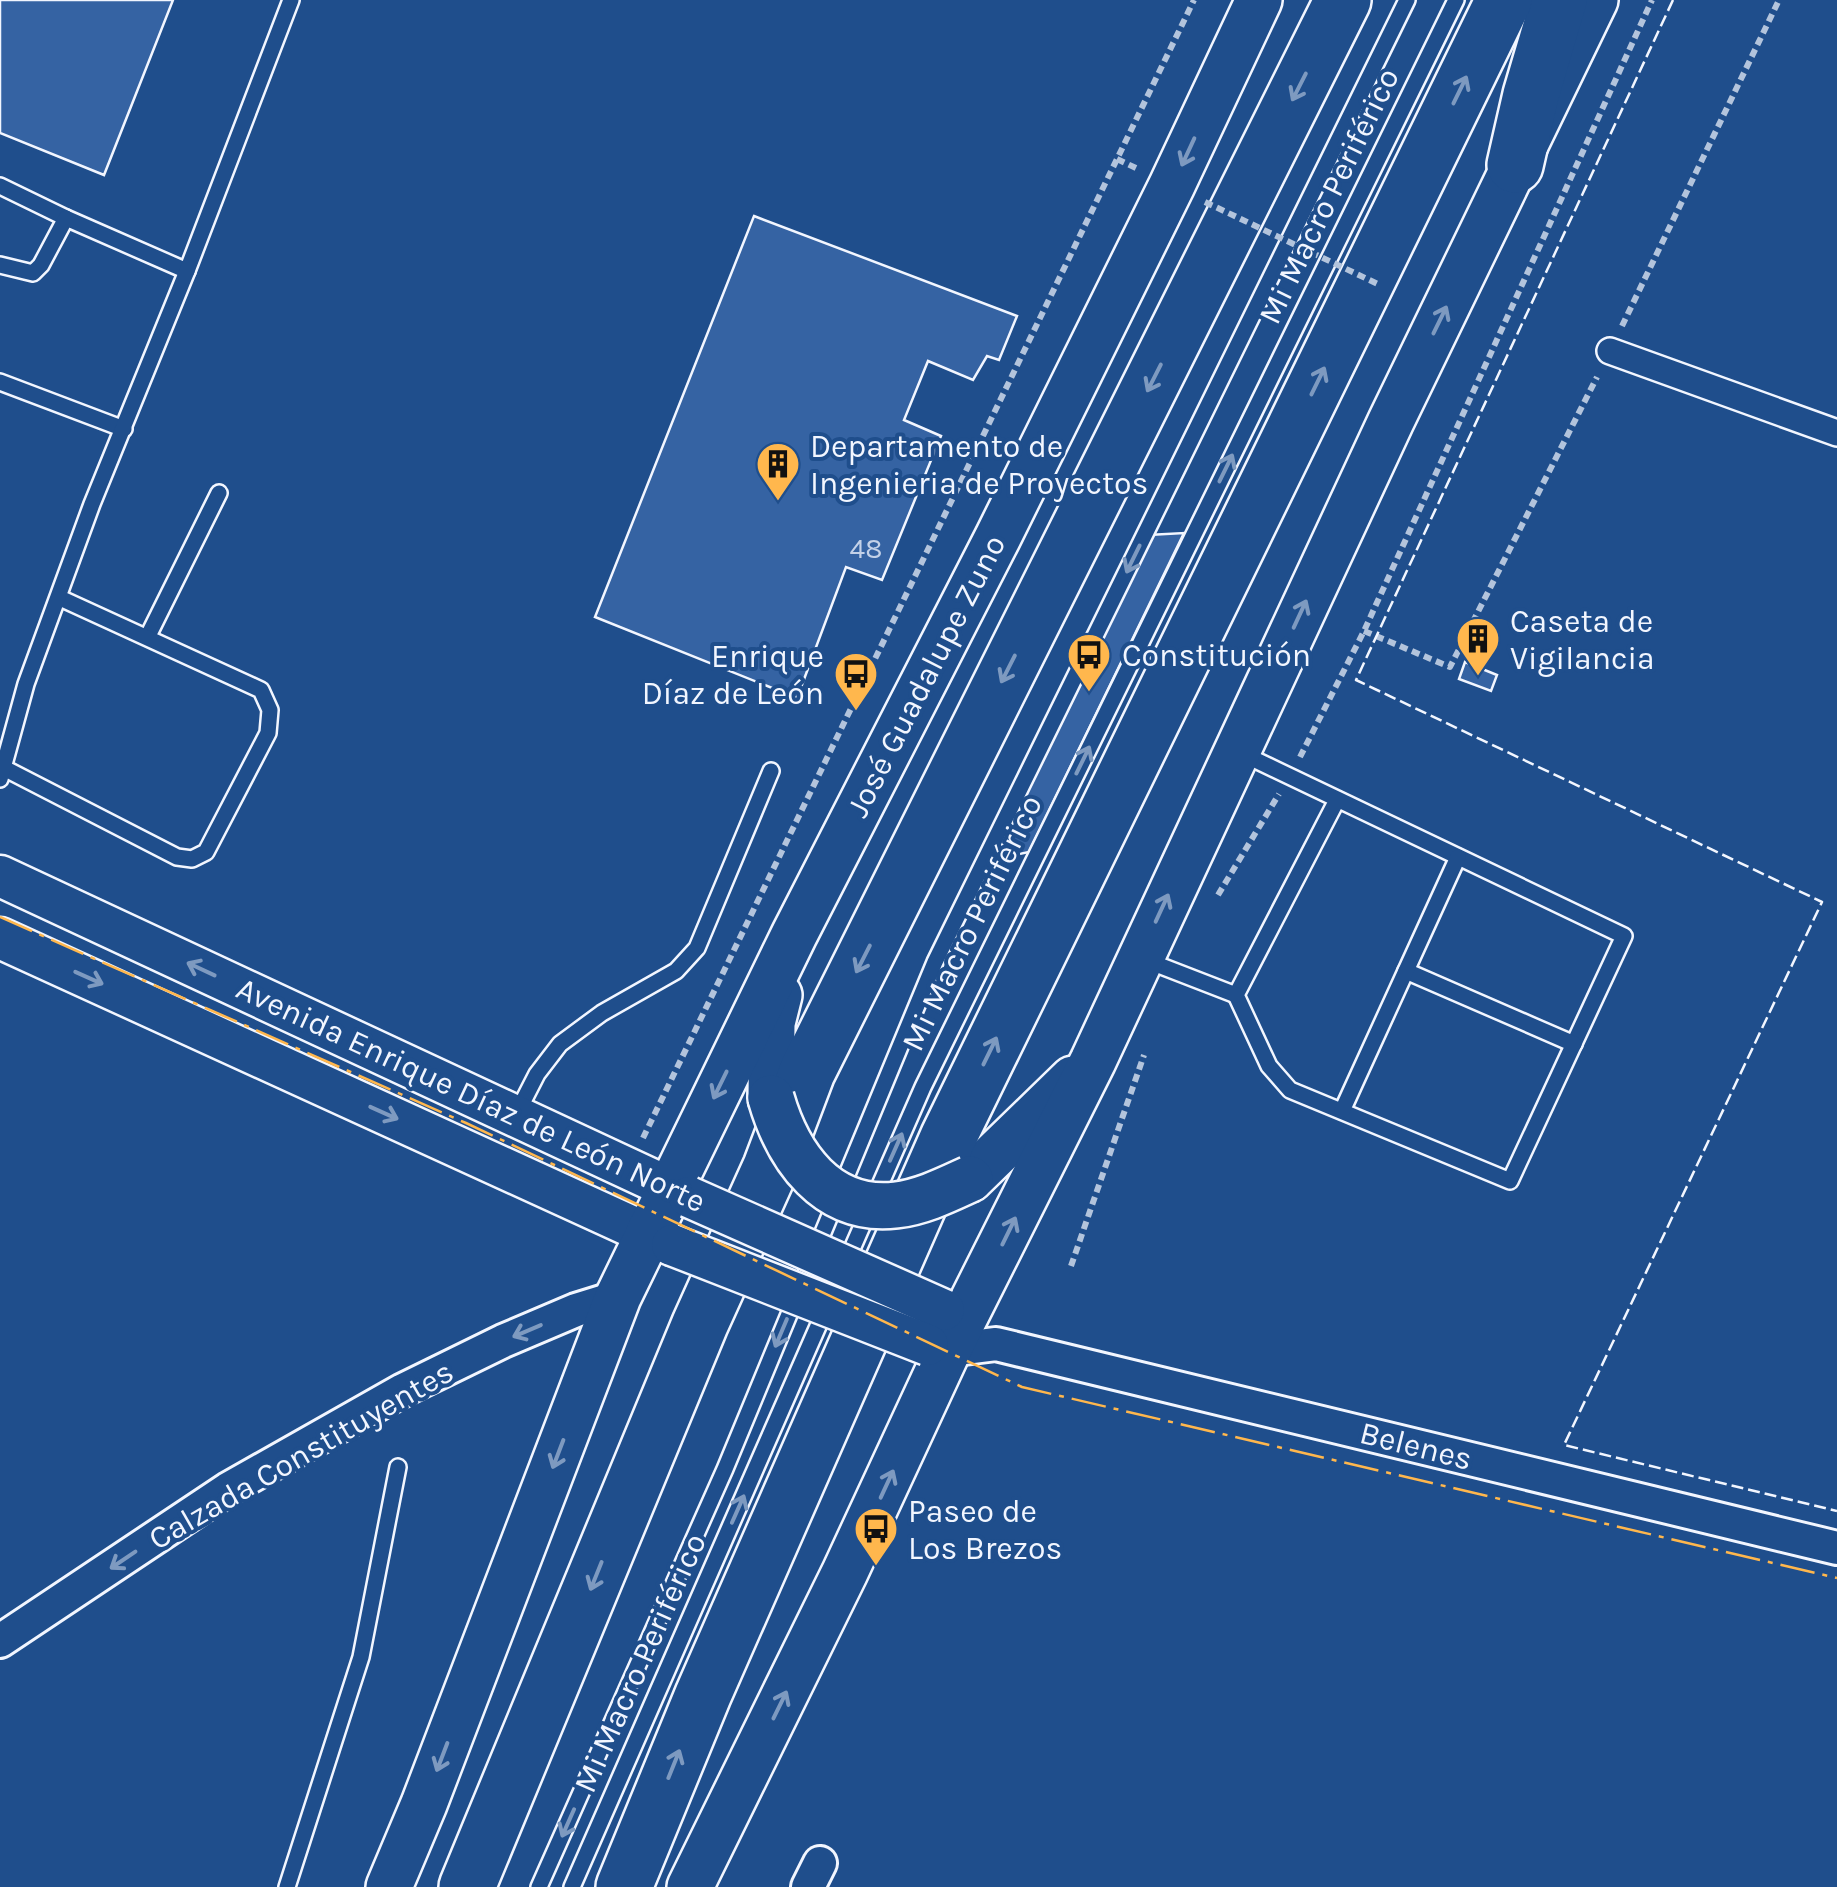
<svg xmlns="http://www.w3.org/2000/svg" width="1837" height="1887" font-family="Karla,sans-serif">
  <rect width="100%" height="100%" fill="#1f4e8c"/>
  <g fill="#3563a3" stroke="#f2f6ff" stroke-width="2.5">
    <polygon points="0,0 173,0 104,175 0,133"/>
    <polygon points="754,216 1017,316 999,360 987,356 973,380 928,361 904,420 941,436 882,580 846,567 797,698 595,617"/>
    <polygon points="1184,533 1029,852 990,860 1148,535"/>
    <polygon points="1465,662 1497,675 1491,691 1459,679"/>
  </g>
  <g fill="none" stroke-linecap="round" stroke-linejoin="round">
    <defs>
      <g id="service">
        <polyline points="0,186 66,218"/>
        <polyline points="0,265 33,273 41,265 66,218 187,271"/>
        <polyline points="0,382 124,429"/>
        <polyline points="148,636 219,493"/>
        <polyline points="1243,754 1624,936 1510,1181 1290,1090 1269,1066 1236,995 1337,800"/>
        <polyline points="0,766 177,857 192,859 206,852 268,733 270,710 261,690 60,598"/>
        <polyline points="0,779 26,684 92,504 187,271 291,0"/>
        <polyline points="1143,959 1236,995"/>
        <polyline points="1406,971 1574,1044"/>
        <polyline points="1342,1111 1458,857"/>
        <polyline points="516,1115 537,1074 560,1044 602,1013 676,971 697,948 771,771"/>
        <polyline points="287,1887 361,1657 398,1467"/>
        <polyline points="539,1887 725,1469 935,962 1407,0"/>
        <polyline points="572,1887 923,1087 1456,0"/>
      </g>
      <polyline id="pedestrian" points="1610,351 1837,433"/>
      <g id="minor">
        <polyline points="948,1350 996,1344 1837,1548"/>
        <polyline points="0,1641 228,1489 403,1390 503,1341 576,1310 618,1297"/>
        <polyline points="808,1887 820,1863"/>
      </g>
      <g id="tertiary">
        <polyline points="0,876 689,1197"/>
        <polyline points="0,938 672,1245"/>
      </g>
      <g id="secondary">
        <polyline points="771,1098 772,1023 779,995"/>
        <polyline points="970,1179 1073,1079"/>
        <polyline points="389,1887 424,1804 618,1297 794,935 998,537 1172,185 1259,0"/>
        <polyline points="690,1887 845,1572 948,1350 1093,1061 1391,421 1595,0"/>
      </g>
      <g id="motorway">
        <polyline points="1515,165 1531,95 1559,0"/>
        <polyline points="467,1887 700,1324 771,1167 807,1072 1343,0"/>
        <polyline points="624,1887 703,1695 948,1138 1504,0"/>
      </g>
    </defs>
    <use href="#service" stroke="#f2f6ff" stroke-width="20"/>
    <use href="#pedestrian" stroke="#f2f6ff" stroke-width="30"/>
    <use href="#minor" stroke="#f2f6ff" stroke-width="38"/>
    <use href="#tertiary" stroke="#f2f6ff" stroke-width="45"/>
    <use href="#secondary" stroke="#f2f6ff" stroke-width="50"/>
    <use href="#motorway" stroke="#f2f6ff" stroke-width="60"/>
    <g stroke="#b3c4dc" stroke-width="6" stroke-dasharray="8 5" stroke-linecap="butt">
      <polyline points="1117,159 1138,169"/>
      <polyline points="1622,326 1779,0"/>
      <polyline points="1364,631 1450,667 1597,377"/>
      <polyline points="1300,757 1364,631 1652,0"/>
      <polyline points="1218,895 1279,794"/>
      <polyline points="643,1138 1194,0"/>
      <polyline points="1071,1266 1144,1055"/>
    </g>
    <use href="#service" stroke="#1f4e8c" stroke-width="15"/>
    <use href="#pedestrian" stroke="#1f4e8c" stroke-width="25"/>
    <use href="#minor" stroke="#1f4e8c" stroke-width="32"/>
    <use href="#tertiary" stroke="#1f4e8c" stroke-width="40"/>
    <use href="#secondary" stroke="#1f4e8c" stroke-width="45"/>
    <use href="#motorway" stroke="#1f4e8c" stroke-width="55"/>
    <defs>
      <g id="tertiary-bridge">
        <polyline points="689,1197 944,1310"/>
        <polyline points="672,1245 928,1345"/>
      </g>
      <path id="secondary-bridge" d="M 771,1098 C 788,1157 827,1213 896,1205 C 922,1202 946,1190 970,1179"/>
    </defs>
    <use href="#tertiary-bridge" stroke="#f2f6ff" stroke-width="45" stroke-linecap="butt"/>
    <use href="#secondary-bridge" stroke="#f2f6ff" stroke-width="50" stroke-linecap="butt"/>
    <polyline stroke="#b3c4dc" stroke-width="6" stroke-dasharray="8 5" stroke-linecap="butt" points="1205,202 1380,285"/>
    <use href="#tertiary-bridge" stroke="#1f4e8c" stroke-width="40"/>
    <use href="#secondary-bridge" stroke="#1f4e8c" stroke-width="45"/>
    <polyline stroke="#f2f6ff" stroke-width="2.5" stroke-dasharray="12 5" stroke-linecap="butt" points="1673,0 1356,680 1822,902 1564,1445 1837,1511"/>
    <polyline stroke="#ffb74d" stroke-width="2.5" stroke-dasharray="35 8 5 8" stroke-linecap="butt" points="0,917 466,1123 1022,1387 1837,1578"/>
  </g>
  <defs><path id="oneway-shaft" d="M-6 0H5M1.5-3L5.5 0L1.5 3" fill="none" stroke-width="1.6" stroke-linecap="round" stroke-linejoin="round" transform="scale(2.5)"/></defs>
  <g stroke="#7e9ac0">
    <use href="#oneway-shaft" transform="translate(1299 87) rotate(117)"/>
    <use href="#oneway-shaft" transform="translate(1460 90) rotate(-64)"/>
    <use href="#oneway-shaft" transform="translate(1188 152) rotate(115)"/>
    <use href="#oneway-shaft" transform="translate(1440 320) rotate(-64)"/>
    <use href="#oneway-shaft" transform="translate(1154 378) rotate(117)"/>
    <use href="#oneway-shaft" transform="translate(1318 381) rotate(-64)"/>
    <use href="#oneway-shaft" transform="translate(1226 468) rotate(-64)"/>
    <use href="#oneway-shaft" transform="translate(1133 559) rotate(116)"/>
    <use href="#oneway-shaft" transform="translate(1300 614) rotate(-65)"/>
    <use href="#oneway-shaft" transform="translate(1008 669) rotate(117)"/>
    <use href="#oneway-shaft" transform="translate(1083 760) rotate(-64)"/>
    <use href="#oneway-shaft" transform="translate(1162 908) rotate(-65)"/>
    <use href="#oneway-shaft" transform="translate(863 959) rotate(117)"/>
    <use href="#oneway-shaft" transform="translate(201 969) rotate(-155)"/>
    <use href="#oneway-shaft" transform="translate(89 978) rotate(24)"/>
    <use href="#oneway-shaft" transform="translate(990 1051) rotate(-64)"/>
    <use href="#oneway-shaft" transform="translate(720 1085) rotate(116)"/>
    <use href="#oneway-shaft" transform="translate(384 1113) rotate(24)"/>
    <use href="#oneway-shaft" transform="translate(896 1147) rotate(-66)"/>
    <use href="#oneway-shaft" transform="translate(1009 1231) rotate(-64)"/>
    <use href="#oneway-shaft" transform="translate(527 1331) rotate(157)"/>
    <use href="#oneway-shaft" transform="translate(781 1333) rotate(113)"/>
    <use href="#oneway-shaft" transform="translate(558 1454) rotate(111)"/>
    <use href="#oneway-shaft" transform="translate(887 1484) rotate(-65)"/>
    <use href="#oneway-shaft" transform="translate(738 1509) rotate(-66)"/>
    <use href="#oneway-shaft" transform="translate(123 1560) rotate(146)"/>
    <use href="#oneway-shaft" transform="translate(596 1576) rotate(112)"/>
    <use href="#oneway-shaft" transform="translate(780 1705) rotate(-64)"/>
    <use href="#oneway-shaft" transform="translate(442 1757) rotate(111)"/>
    <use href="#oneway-shaft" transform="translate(674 1764) rotate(-68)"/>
    <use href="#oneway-shaft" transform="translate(568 1823) rotate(114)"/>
  </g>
  <defs>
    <symbol id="building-pin" viewBox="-11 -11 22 30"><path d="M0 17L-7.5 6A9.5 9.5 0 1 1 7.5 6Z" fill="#ffb74d" stroke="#1f4e8c"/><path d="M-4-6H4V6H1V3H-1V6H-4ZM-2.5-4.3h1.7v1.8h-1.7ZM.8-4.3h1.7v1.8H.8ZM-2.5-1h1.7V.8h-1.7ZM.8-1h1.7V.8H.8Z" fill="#111"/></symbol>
    <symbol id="bus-pin" viewBox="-11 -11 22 30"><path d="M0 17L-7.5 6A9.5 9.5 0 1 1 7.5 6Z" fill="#ffb74d" stroke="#1f4e8c"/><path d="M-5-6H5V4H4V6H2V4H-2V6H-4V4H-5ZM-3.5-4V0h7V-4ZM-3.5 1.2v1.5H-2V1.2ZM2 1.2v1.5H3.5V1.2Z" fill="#111"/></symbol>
  </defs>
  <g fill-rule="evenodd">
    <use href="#building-pin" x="753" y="439" width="50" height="68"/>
    <use href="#building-pin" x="1453" y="614" width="50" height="68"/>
    <use href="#bus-pin" x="1064" y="630" width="50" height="68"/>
    <use href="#bus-pin" x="831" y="649" width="50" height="68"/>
    <use href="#bus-pin" x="851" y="1504" width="50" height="68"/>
  </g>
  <g text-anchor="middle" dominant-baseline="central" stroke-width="8" stroke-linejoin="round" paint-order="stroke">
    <g font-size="28" fill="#c3d1e8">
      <text x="866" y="548">48</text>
    </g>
    <g font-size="32" fill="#f2f6ff" stroke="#1f4e8c">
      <text transform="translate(1329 196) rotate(-64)">Mi Macro Periférico</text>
      <text transform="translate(926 676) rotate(-63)">José Guadalupe Zuno</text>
      <text transform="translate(972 923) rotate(-64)">Mi Macro Periférico</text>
      <text transform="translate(471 1095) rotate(25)">Avenida Enrique Díaz de León Norte</text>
      <text transform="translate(1416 1446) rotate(14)">Belenes</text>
      <text transform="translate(301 1455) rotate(-30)">Calzada Constituyentes</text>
      <text transform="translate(640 1663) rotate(-66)">Mi Macro Periférico</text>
    </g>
    <g font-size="32" fill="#f2f6ff" stroke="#1f4e8c" text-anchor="start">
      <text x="810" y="446">Departamento de<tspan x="810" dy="37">Ingenieria de Proyectos</tspan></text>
      <text x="1510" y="621">Caseta de<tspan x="1510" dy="37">Vigilancia</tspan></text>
      <text x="1122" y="655">Constitución</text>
      <text x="824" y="656" text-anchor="end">Enrique<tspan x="824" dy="37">Díaz de León</tspan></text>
      <text x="908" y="1511">Paseo de<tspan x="908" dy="37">Los Brezos</tspan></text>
    </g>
  </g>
</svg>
